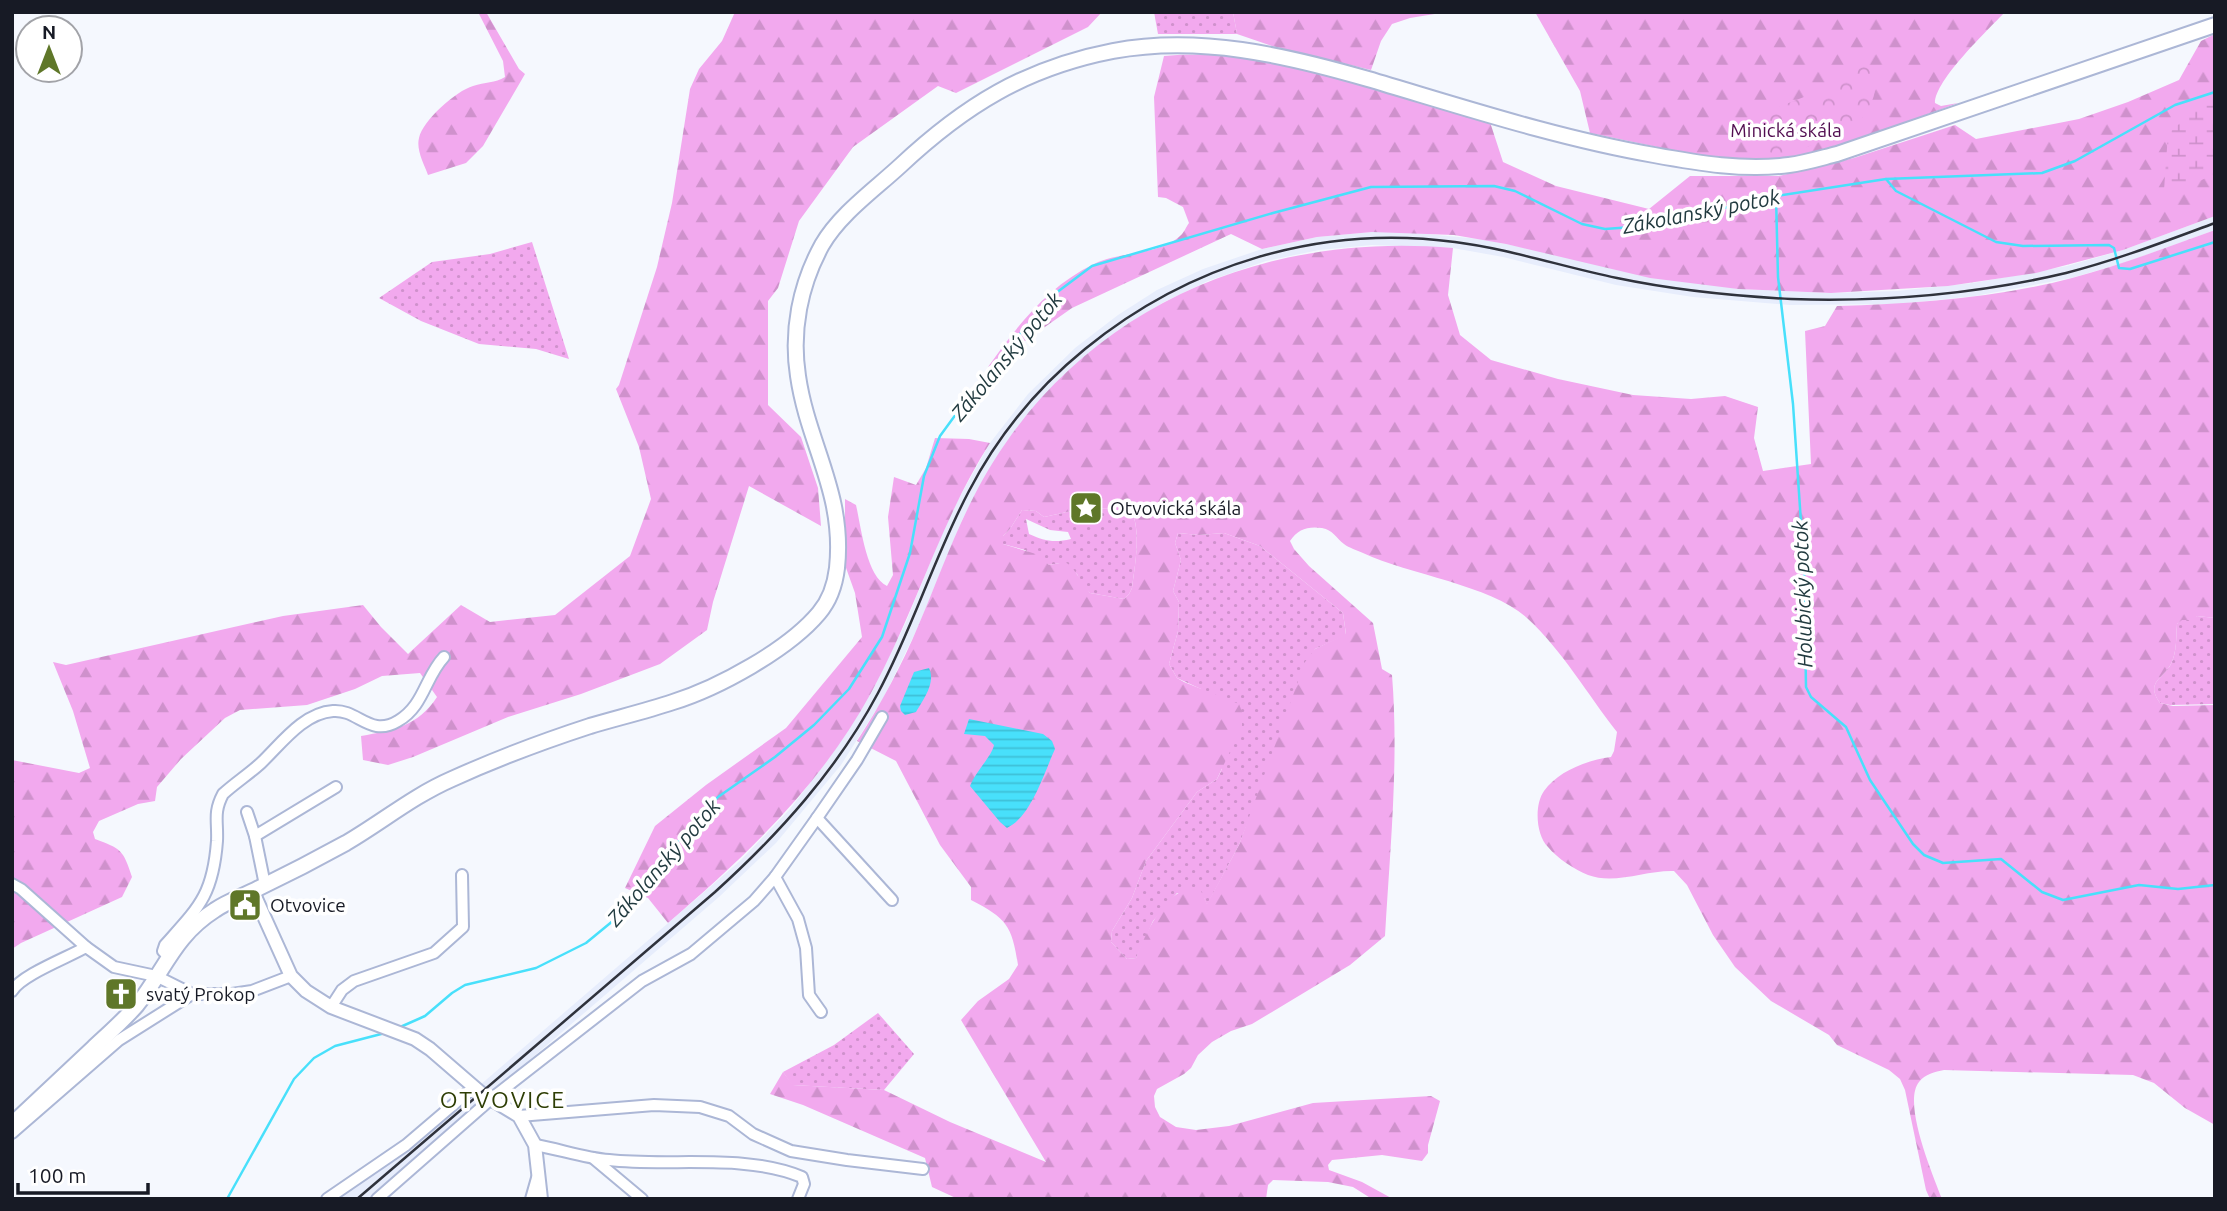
<svg xmlns="http://www.w3.org/2000/svg" width="2227" height="1211" font-family="Ubuntu,sans-serif">
  <defs>
    <pattern id="grass-dots" width="8" height="8" patternUnits="userSpaceOnUse" patternTransform="scale(1.75)"><rect width="8" height="8" fill="#f2a9ee"/><path d="M2 2h.1M6 6h.1" fill="none" stroke="#cf91cc" stroke-width="1.8" stroke-linecap="round"/></pattern>
    <pattern id="forest-firs" width="22" height="20" patternUnits="userSpaceOnUse" patternTransform="scale(1.75)"><rect width="22" height="20" fill="#f2a9ee"/><path d="M5 1l3.5 6h-7zM16 11l3.5 6h-7z" fill="#cf91cc"/></pattern>
    <pattern id="wetland-marsh" width="20" height="14" patternUnits="userSpaceOnUse" patternTransform="scale(1.75)"><rect width="20" height="14" fill="#f2a9ee"/><path d="M1 5h8M5 5V1M11 12h8M15 12V8" fill="none" stroke="#cf91cc"/></pattern>
    <pattern id="park-crowns" width="20" height="18" patternUnits="userSpaceOnUse" patternTransform="scale(1.75)"><rect width="20" height="18" fill="#f2a9ee"/><path d="M2 6a3 3 0 1 1 6 0M12 15a3 3 0 1 1 6 0" fill="none" stroke="#cf91cc"/></pattern>
    <pattern id="water-rules" width="6" height="5" patternUnits="userSpaceOnUse" patternTransform="scale(1.75)"><rect width="6" height="5" fill="#48e0fb"/><path d="M0 2.5h6" fill="none" stroke="#3ec0d7"/></pattern>
  </defs>
  <rect width="100%" height="100%" fill="#f5f8fe"/>
  <polygon fill="#e7edfc" points="2215,216 2215,230 2127,262 2071,278 1975,296 1898,304 1790,305 1693,297 1616,285 1503,257 1453,248 1372,245 1319,250 1266,261 1208,281 1164,302 1125,326 1084,358 1038,403 1001,450 962,520 918,627 883,699 841,765 776,843 719,897 482,1101 375,1199 338,1199 439,1116 472,1092 710,887 741,860 790,809 830,757 871,693 906,622 950,514 990,443 1028,394 1075,348 1118,315 1157,290 1203,269 1262,249 1317,237 1372,232 1405,232 1480,239 1738,289 1831,293 1897,291 1973,283 2067,266 2123,250"/>
  <g fill="url(#grass-dots)" fill-rule="evenodd">
    <polygon points="1154,12 1233,12 1237,34 1158,34"/>
    <polygon points="532,242 569,359 536,349 479,344 421,321 379,298 432,262 490,254"/>
    <path d="M 1130,507 C 1142,531 1135,563 1132,588 L 1129,594 L 1124,599 L 1090,593 L 1081,583 L 1077,574 L 1060,563 L 1049,565 L 1025,550 L 1003,544 L 1003,536 L 1010,529 L 1022,510 L 1036,511 L 1044,517 L 1076,510 ZM 1026,519 L 1050,530 L 1068,532 L 1071,539 C 1054,543 1044,541 1029,534 Z"/>
    <polygon points="1178,533 1199,535 1224,533 1260,546 1343,613 1346,635 1315,649 1239,845 1207,905 1204,898 1177,893 1153,921 1136,958 1127,959 1111,942 1112,931 1132,898 1146,861 1197,792 1217,779 1222,769 1201,689 1177,678 1169,664 1178,631 1179,602 1173,591 1181,560 1175,543"/>
    <path d="M 2197,616 L 2215,618 L 2215,704 L 2170,705 L 2160,703 C 2145,682 2163,679 2171,664 C 2177,652 2176,637 2177,624 L 2182,619 L 2188,620 Z"/>
    <polygon points="878,1013 914,1054 884,1090 792,1085 783,1072 834,1045"/>
  </g>
  <g fill="url(#forest-firs)" fill-rule="evenodd">
    <path d="M 478,12 L 486,12 L 519,69 L 525,74 L 483,146 L 466,163 L 428,175 C 424,164 416,150 419,138 C 423,120 456,91 473,86 C 485,82 495,83 505,77 L 503,61 Z"/>
    <path d="M 735,12 L 1102,12 L 1088,27 L 956,93 L 938,86 L 853,147 L 799,221 L 778,288 L 768,301 L 768,405 L 801,437 L 818,488 L 821,526 L 749,486 L 713,602 L 707,630 L 660,664 L 581,694 L 508,717 L 413,757 L 388,765 L 363,760 L 361,736 C 394,730 418,726 437,697 L 420,673 L 382,676 L 355,689 L 307,705 L 240,710 L 225,718 L 181,759 L 157,787 L 155,801 L 138,804 L 99,821 L 93,832 L 95,839 C 121,849 123,849 132,877 L 122,897 L 21,943 L 12,949 L 12,760 L 79,773 L 90,768 L 73,711 L 53,662 L 66,665 L 283,616 L 363,605 L 381,627 L 408,654 L 461,605 L 490,622 L 555,615 L 630,556 L 651,499 L 639,447 L 616,389 L 619,385 L 657,267 L 672,203 L 690,89 L 699,69 L 722,41 Z"/>
    <polygon points="1233,12 1447,12 1410,18 1392,24 1381,41 1371,70 1272,46 1237,34"/>
    <path d="M 1535,12 L 2005,12 C 1988,30 1935,80 1935,103 L 1941,106 L 1958,103 L 1838,147 L 1792,159 L 1715,159 L 1590,133 L 1580,91 Z"/>
    <path d="M 2215,34 L 2215,216 L 2123,250 L 2036,273 L 1948,286 L 1831,293 L 1738,289 L 1650,278 L 1506,244 L 1454,235 L 1372,232 L 1317,237 L 1262,249 L 1231,234 L 1072,308 L 988,367 C 1017,326 1048,286 1094,264 C 1120,251 1158,256 1180,236 C 1184,233 1186,227 1189,223 L 1183,207 L 1166,198 L 1158,197 L 1154,97 L 1164,56 C 1273,46 1385,88 1489,119 L 1503,162 L 1556,186 L 1649,209 L 1690,176 L 1779,176 L 1854,158 L 1955,125 L 1976,139 L 2079,119 L 2128,102 L 2179,80 L 2201,41 Z"/>
    <path d="M 2215,230 L 2215,618 L 2197,616 L 2193,620 L 2182,620 L 2177,624 C 2176,637 2177,652 2171,664 C 2163,679 2145,682 2160,703 L 2173,706 L 2215,705 L 2215,1125 L 2185,1108 L 2154,1083 L 2133,1075 L 1944,1070 C 1935,1072 1925,1074 1919,1082 C 1902,1103 1933,1175 1942,1199 L 1930,1199 L 1926,1190 L 1905,1090 L 1900,1079 L 1889,1070 L 1837,1045 L 1829,1035 L 1771,1001 L 1735,967 L 1713,935 L 1687,885 L 1674,871 C 1646,870 1615,885 1588,875 C 1575,870 1557,858 1548,847 C 1536,835 1534,805 1544,791 C 1558,771 1588,760 1611,757 L 1614,751 L 1617,732 C 1587,694 1563,651 1527,618 C 1491,585 1410,575 1363,553 C 1357,550 1349,548 1344,544 C 1336,538 1333,530 1322,528 C 1308,526 1298,529 1290,541 L 1294,549 L 1309,566 L 1373,623 L 1382,669 L 1392,675 C 1399,762 1390,849 1385,936 L 1350,965 L 1252,1024 L 1231,1031 L 1212,1042 L 1198,1055 L 1191,1068 L 1184,1074 L 1157,1089 L 1154,1096 L 1155,1107 L 1160,1117 L 1176,1127 L 1196,1130 L 1229,1126 L 1313,1103 L 1431,1096 L 1440,1101 L 1428,1145 L 1428,1153 L 1422,1161 L 1382,1155 L 1332,1160 L 1328,1165 L 1329,1170 L 1362,1182 L 1393,1199 L 1372,1199 L 1353,1187 L 1328,1182 L 1273,1180 L 1268,1185 L 1266,1199 L 958,1199 L 932,1187 L 925,1158 L 803,1105 L 770,1094 L 783,1072 L 793,1085 L 884,1090 L 950,1122 L 1046,1162 L 961,1020 L 978,1001 L 1009,979 L 1018,965 C 1012,925 1006,918 971,900 L 971,887 L 940,845 L 896,761 L 857,741 C 881,704 902,665 919,624 C 937,582 952,539 973,498 C 1065,316 1254,230 1453,248 L 1448,295 L 1460,335 L 1491,360 L 1558,379 L 1633,395 L 1691,399 L 1725,396 L 1758,407 L 1754,438 L 1763,471 L 1811,464 L 1805,331 L 1825,326 L 1837,306 C 1916,304 1996,298 2072,278 C 2121,265 2168,247 2215,230 ZM 1130,507 C 1142,530 1135,563 1132,588 L 1129,594 L 1124,599 L 1090,593 L 1071,566 L 1065,562 L 1049,565 L 1036,554 L 1003,544 L 1003,536 L 1010,529 L 1022,510 L 1036,511 L 1044,517 L 1076,510 ZM 1178,533 L 1199,535 L 1224,533 L 1260,546 L 1343,613 L 1346,634 L 1315,649 L 1305,662 L 1239,845 L 1207,904 L 1201,891 C 1169,879 1145,935 1136,958 L 1127,959 L 1111,942 L 1112,931 L 1132,898 L 1146,861 L 1197,792 L 1217,779 L 1242,726 L 1242,712 L 1239,704 L 1184,682 L 1177,678 L 1169,664 L 1178,631 L 1179,602 L 1173,591 L 1181,560 L 1175,543 Z"/>
    <path d="M 935,438 L 969,439 L 990,443 C 940,521 916,611 871,693 C 821,785 747,855 668,923 L 648,898 L 625,888 L 655,826 L 706,785 L 786,728 L 862,637 L 855,593 L 845,565 L 845,499 L 856,505 C 861,526 866,576 887,586 L 893,575 L 888,517 L 894,477 L 916,485 L 926,468 Z"/>
  </g>
  <polygon fill="url(#wetland-marsh)" points="2215,91 2215,174 2177,191 2164,190 2168,134"/>
  <path fill="url(#park-crowns)" d="M 1863,60 C 1885,90 1873,99 1857,127 L 1848,129 L 1780,159 L 1741,133 L 1748,119 L 1809,95 L 1834,90 L 1837,70 L 1840,79 Z"/>
  <g fill="url(#water-rules)">
    <path d="M 929,668 C 936,682 924,699 916,712 L 905,715 L 901,711 L 900,706 L 914,672 Z"/>
    <path d="M 969,719 L 1043,734 L 1052,741 L 1055,749 C 1044,773 1031,817 1007,828 L 1000,822 L 970,786 C 976,771 992,756 994,745 L 985,736 L 964,734 Z"/>
  </g>
  <g fill="none" stroke-linecap="round" stroke-linejoin="round">
    <g stroke="#48e0fb" stroke-width="2.5">
      <polyline points="1886,179 1896,191 1996,242 2023,246 2109,245 2114,248 2119,268 2130,269 2215,242"/>
      <polyline points="1776,196 1778,277 1793,404 1804,567 1806,687 1811,697 1846,727 1870,780 1913,844 1924,855 1943,863 2001,859 2042,892 2063,900 2139,885 2178,889 2215,885"/>
      <polyline points="398,1028 425,1016 452,993 465,985 536,968 586,943 614,920 642,890 674,846 718,797 775,757 814,725 849,689 882,637 910,553 924,476 940,436 978,384 1052,296 1092,266 1273,213 1371,187 1494,186 1515,191 1582,224 1605,229 1646,226 1776,196 1886,179 2042,173 2075,161 2175,105 2215,92"/>
      <polyline points="227,1199 294,1079 314,1058 335,1046 385,1033"/>
    </g>
    <defs>
      <g id="minor">
        <polyline points="247,812 255,836 265,885"/>
        <polyline points="817,818 892,900"/>
        <polyline points="255,836 336,787"/>
        <polyline points="775,877 798,919 806,948 809,995 821,1012"/>
        <polyline points="12,884 21,889 86,947"/>
        <path d="M 168,956 L 163,951 L 165,945 C 199,907 213,895 217,841 C 218,821 213,813 223,794 C 235,783 249,774 261,763 C 281,744 303,713 333,711 C 358,709 370,738 398,721 C 424,706 425,677 444,657"/>
        <path d="M 12,991 C 21,975 69,957 86,947 L 114,967 L 156,976 L 192,994"/>
        <polyline points="331,1007 342,990 354,981 434,953 463,927 462,875"/>
        <polyline points="519,1116 654,1105 700,1107 729,1116 753,1134 791,1151 847,1160 923,1169"/>
        <polyline points="12,1133 119,1040 192,994 232,994 252,991 291,976"/>
        <path d="M 535,1145 C 559,1149 584,1158 609,1160 C 669,1167 745,1153 802,1177 L 804,1184 L 798,1199"/>
        <polyline points="593,1158 642,1199"/>
        <polyline points="327,1199 406,1145 474,1087"/>
        <polyline points="377,1199 491,1099 642,981 691,954 754,901 775,877 817,818 857,760 882,717"/>
        <polyline points="531,1199 537,1178"/>
      </g>
      <polyline id="tertiary" points="253,892 291,976 306,991 331,1007 415,1039 430,1049 481,1093 519,1116 535,1145 541,1199"/>
      <path id="secondary" d="M 12,1124 C 39,1099 66,1073 93,1048 C 108,1034 124,1020 137,1005 C 165,970 174,936 215,910 C 228,901 244,896 259,888 C 288,874 317,859 346,843 C 382,822 413,796 452,779 C 496,759 544,741 590,726 C 617,718 646,711 673,702 C 718,688 788,650 819,613 C 830,600 835,585 837,568 C 845,493 808,445 798,376 C 791,331 800,285 822,245 C 840,214 874,190 900,166 C 964,106 1025,68 1113,51 C 1199,35 1285,55 1368,79 C 1463,107 1557,138 1654,155 C 1698,163 1744,171 1789,165 C 1805,163 1821,158 1837,154 L 2215,25"/>
    </defs>
    <use href="#minor" stroke="#acb7d6" stroke-width="14"/>
    <use href="#tertiary" stroke="#acb7d6" stroke-width="16"/>
    <use href="#secondary" stroke="#acb7d6" stroke-width="18"/>
    <use href="#minor" stroke="#fff" stroke-width="10"/>
    <use href="#tertiary" stroke="#fff" stroke-width="12"/>
    <use href="#secondary" stroke="#fff" stroke-width="14"/>
    <path stroke="#2f323c" stroke-width="2.5" d="M 357,1199 L 715,892 C 779,834 837,770 878,693 C 913,628 934,557 969,491 C 997,437 1037,388 1085,349 C 1189,264 1321,224 1455,242 C 1510,249 1563,267 1617,278 C 1674,290 1733,296 1791,299 C 1883,302 1977,294 2066,273 C 2117,260 2166,241 2215,223"/>
  </g>
  <defs>
    <symbol id="sight-square" viewBox="-11 -11 22 22"><rect x="-9" y="-9" width="18" height="18" rx="4" fill="#5f7729" stroke="#fff"/><path d="M0-6L1.8-2.2L6-1.7L2.9 1.2L3.7 5.4L0 3.3L-3.7 5.4L-2.9 1.2L-6-1.7L-1.8-2.2Z" fill="#fff"/></symbol>
    <symbol id="civic-square" viewBox="-11 -11 22 22"><rect x="-9" y="-9" width="18" height="18" rx="4" fill="#5f7729" stroke="#fff"/><path d="M-.6-6.5H3V-4.5H.6V-3L4-1V1h2V6H-6V1h2V-1L-.6-3ZM-1.2 2.5V6h2.4V2.5Z" fill="#fff"/></symbol>
    <symbol id="church-square" viewBox="-11 -11 22 22"><rect x="-9" y="-9" width="18" height="18" rx="4" fill="#5f7729" stroke="#fff"/><path d="M-1.2-6h2.4v3.5h3.3v2.4h-3.3V6h-2.4V-.1h-3.3v-2.4h3.3Z" fill="#fff"/></symbol>
  </defs>
  <g fill-rule="evenodd">
    <use href="#sight-square" x="1067" y="489" width="38" height="38"/>
    <use href="#civic-square" x="226" y="886" width="38" height="38"/>
    <use href="#church-square" x="102" y="975" width="38" height="38"/>
  </g>
  <g text-anchor="middle" dominant-baseline="central" stroke-width="7" stroke-linejoin="round" paint-order="stroke">
    <g font-size="19" fill="#510d50" stroke="#fff">
      <text x="1786" y="130">Minická skála</text>
    </g>
    <g font-size="19" fill="#171a25" stroke="#fff" text-anchor="start">
      <text x="1110" y="508">Otvovická skála</text>
      <text x="270" y="905">Otvovice</text>
      <text x="146" y="994">svatý Prokop</text>
    </g>
    <g font-size="21" font-style="italic" fill="#213a3f" stroke="#fff">
      <text transform="translate(1701 211) rotate(-11)">Zákolanský potok</text>
      <text transform="translate(1006 356) rotate(-50)">Zákolanský potok</text>
      <text transform="translate(1802 594) rotate(-92)">Holubický potok</text>
      <text transform="translate(663 862) rotate(-49)">Zákolanský potok</text>
    </g>
    <g font-size="23" letter-spacing="2" fill="#2e3e05" stroke="#fff">
      <text x="503" y="1099">OTVOVICE</text>
    </g>
  </g>
  <rect width="2227" height="1211" fill="none" stroke="#171a25" stroke-width="28"/>
  <g transform="translate(49 49)"><circle r="33" fill="#ffffff" stroke="#a2a3a8" stroke-width="2"/>
  <path d="M0-5L12 26L0 18L-12 26Z" fill="#5f7729"/>
  <text y="-10" font-size="19" font-weight="bold" text-anchor="middle" fill="#171a25">N</text>
  </g>
  <path d="M18 1183v10h130v-10" fill="none" stroke="#171a25" stroke-width="3.5"/>
  <text x="28" y="1183" font-size="21" fill="#171a25" stroke="#ffffff" stroke-width="5" paint-order="stroke">100 m</text>
</svg>
